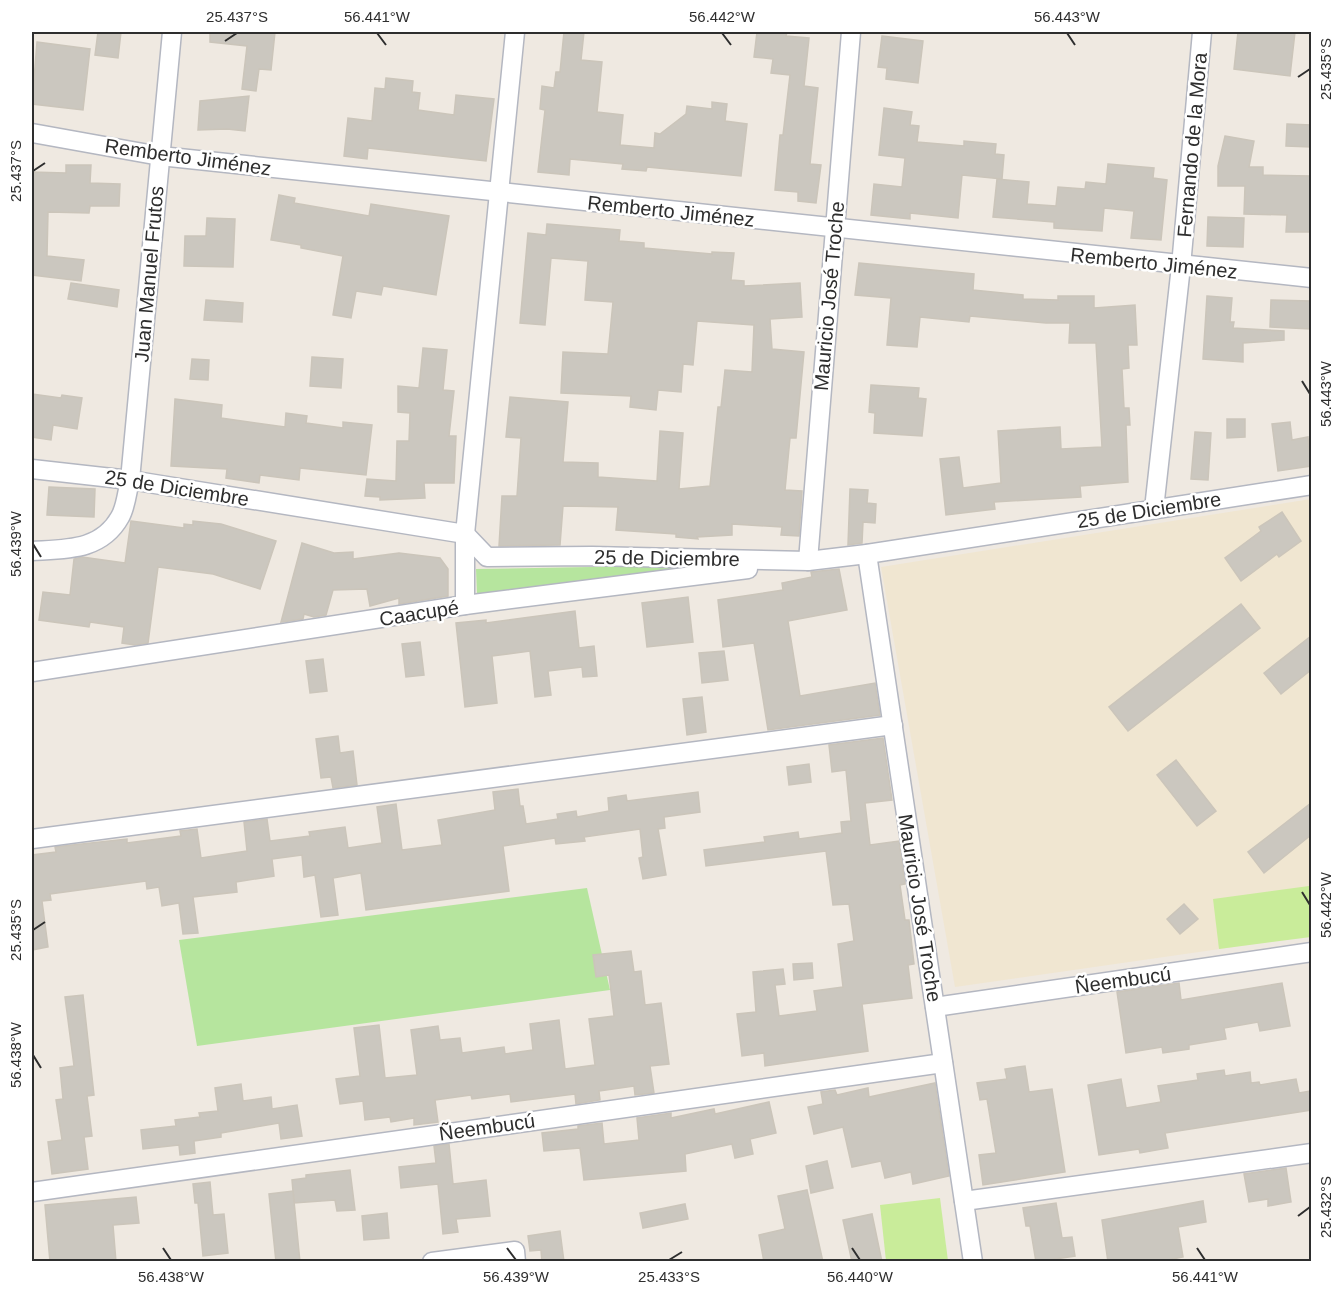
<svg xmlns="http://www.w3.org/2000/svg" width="1343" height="1293" font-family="Helvetica,sans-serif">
  <rect width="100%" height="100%" fill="#efe9e1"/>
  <polygon fill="#f0e6d1" points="1311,499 1311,936 955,987 881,567"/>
  <g fill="#b6e59e">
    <polygon points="701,565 477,594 476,569"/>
    <polygon points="587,888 610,990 197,1046 179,940"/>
  </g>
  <g fill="#c9ec9a">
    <polygon points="1309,886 1312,909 1311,937 1219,949 1213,899"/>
    <polygon points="940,1198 948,1261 886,1261 880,1205"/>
  </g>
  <g fill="#cbc7bf" stroke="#cbc5ba" stroke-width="1.5">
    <polygon points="98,32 121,32 118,58 95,55"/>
    <polygon points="210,32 275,32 271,70 259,69 256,91 242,89 247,46 210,42"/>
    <polygon points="564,32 584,32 581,60 602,62 597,112 623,115 620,145 654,148 655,133 660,134 686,114 687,106 712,109 712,102 727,104 725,121 747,124 741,176 647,167 646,171 622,169 623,164 570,159 569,175 538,172 545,110 540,109 542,86 554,88 556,72 560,72"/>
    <polygon points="757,32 787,32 786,36 809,38 804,86 818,88 810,164 821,165 816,203 798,201 798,192 775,190 780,135 783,135 790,75 771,73 773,59 754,57"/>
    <polygon points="1238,32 1295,32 1290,76 1234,69"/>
    <polygon points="882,36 923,41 918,83 886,79 887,68 878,67"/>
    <polygon points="37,42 90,49 83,110 32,104"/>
    <polygon points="386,78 413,81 412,92 420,93 418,110 454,115 456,95 494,99 486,161 368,148 367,159 344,156 348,118 372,121 375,88 385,89"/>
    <polygon points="249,96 245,131 227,129 198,130 200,101"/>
    <polygon points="884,108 912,112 910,125 919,126 917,142 964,146 964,141 996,144 995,154 1004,155 1002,179 962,175 958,218 910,213 910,219 871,215 874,184 902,187 905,158 879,155"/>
    <polygon points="1287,124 1311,125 1311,147 1286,146"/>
    <polygon points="1225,136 1254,141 1249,167 1263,167 1263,175 1311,176 1311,232 1286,232 1287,215 1244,214 1245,186 1218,186 1218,166"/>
    <polygon points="1108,164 1154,168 1153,178 1167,180 1161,240 1131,238 1134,211 1104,208 1102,231 1054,228 1054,222 993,217 997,179 1029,182 1027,204 1056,206 1058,187 1085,189 1086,182 1106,184"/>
    <polygon points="66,165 91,165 90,183 120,184 119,206 90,206 89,213 48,212 47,256 84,260 81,281 32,275 32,172 66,173"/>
    <polygon points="279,195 295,198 294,203 369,216 371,204 449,216 436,295 383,286 381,295 356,291 351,318 333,315 343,256 301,248 301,245 271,240"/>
    <polygon points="1208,217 1244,218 1243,247 1207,246"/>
    <polygon points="207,218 235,219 233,267 184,266 185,236 206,236"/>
    <polygon points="547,224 620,230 619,241 644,243 644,248 712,254 712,252 734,253 731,280 744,281 744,286 800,283 802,317 770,319 772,349 804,352 796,438 790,438 785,490 802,491 799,536 781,535 782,527 732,524 732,535 697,537 698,539 676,537 676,534 616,530 618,507 563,506 560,545 499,546 502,496 517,496 521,438 506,437 510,397 568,402 563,462 598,463 598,477 657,481 660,431 683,433 679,489 710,486 718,407 721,407 725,370 752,372 754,325 697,321 693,365 683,364 681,392 658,390 656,410 630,407 631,396 561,393 563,352 608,354 613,302 585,300 588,261 551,258 545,325 520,323 528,233 546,235"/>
    <polygon points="859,263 974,274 973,290 1023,295 1023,299 1058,300 1058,296 1094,296 1094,308 1135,305 1137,345 1128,345 1129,368 1122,369 1124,408 1129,408 1130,425 1126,425 1128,482 1080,486 1081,497 994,502 995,509 946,515 940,459 959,457 963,488 1001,483 998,431 1060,427 1061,449 1102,447 1096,343 1069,343 1070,323 1046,323 970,316 969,322 920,317 917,347 887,345 891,298 855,295"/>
    <polygon points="71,283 119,290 117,307 68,299"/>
    <polygon points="1207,296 1232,298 1230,322 1234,322 1233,328 1284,331 1284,340 1243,343 1243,362 1203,359"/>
    <polygon points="206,300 243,303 242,322 204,320"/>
    <polygon points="1271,300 1311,301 1311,329 1270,327"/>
    <polygon points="423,348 447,350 443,390 454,391 449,436 456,436 454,483 424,483 425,498 380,500 380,497 365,496 367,479 396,481 397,441 409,441 410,413 398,412 398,386 419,388"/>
    <polygon points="312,357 343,359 341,388 310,386"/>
    <polygon points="192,359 209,360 208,380 190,379"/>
    <polygon points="871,385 919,388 918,398 926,399 922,436 874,433 875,413 869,412"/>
    <polygon points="32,394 61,398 62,395 82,398 77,429 53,425 51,440 32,437"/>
    <polygon points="175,399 222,405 221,418 285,427 286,413 307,416 306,423 343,428 343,422 372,425 366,475 300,468 299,480 260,475 259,483 226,478 227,469 171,466"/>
    <polygon points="1227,419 1245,419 1245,437 1227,438"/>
    <polygon points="1290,422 1292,440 1308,437 1311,466 1278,471 1272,424"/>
    <polygon points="1195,432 1211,433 1208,480 1191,479"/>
    <polygon points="49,487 95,489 94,517 47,515"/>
    <polygon points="850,489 868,490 867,503 876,504 875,523 863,522 862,543 848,545"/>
    <polygon points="1282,512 1301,541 1279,557 1277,554 1241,581 1225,558 1261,531 1259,527"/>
    <polygon points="131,521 184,528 184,524 193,525 193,521 221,524 276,541 260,589 213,574 158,567 148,643 135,645 122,643 124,627 90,622 89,627 39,620 43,592 70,595 74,559 82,557 125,563"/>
    <polygon points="302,543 334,553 353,552 353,559 399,553 440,558 448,569 448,596 399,604 399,598 370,606 367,589 333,590 326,615 314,617 304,614 303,619 281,622"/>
    <polygon points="839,569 847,610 788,621 800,696 875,683 880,715 768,730 754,643 723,647 718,600 783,590 782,583 812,577 811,572"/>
    <polygon points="688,597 693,642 647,647 642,603"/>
    <polygon points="1241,604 1260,628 1128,731 1109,707"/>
    <polygon points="575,611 579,648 594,646 597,676 583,677 582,667 548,671 551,695 535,697 530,651 492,656 497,703 465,707 456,623 486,620 486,623"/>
    <polygon points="1311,636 1311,670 1281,694 1264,673"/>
    <polygon points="420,642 424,675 406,677 402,644"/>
    <polygon points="724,651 728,680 702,683 699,653"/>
    <polygon points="323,659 327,691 310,693 306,661"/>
    <polygon points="702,697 706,732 687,735 683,699"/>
    <polygon points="338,736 340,753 353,751 357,785 333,788 331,777 321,778 316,739"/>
    <polygon points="883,738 892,800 865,803 870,845 899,841 905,884 900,885 905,920 909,920 914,964 908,965 912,998 862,1004 868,1051 765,1066 764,1053 742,1056 737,1014 756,1012 753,972 783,969 785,984 775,985 779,1016 817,1011 814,991 843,987 838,944 854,941 849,904 833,905 826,851 706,866 704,850 765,842 764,837 798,832 799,839 842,833 841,822 851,821 846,770 832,772 829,745"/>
    <polygon points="1176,760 1216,811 1197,826 1157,775"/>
    <polygon points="809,764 811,782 789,785 787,767"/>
    <polygon points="518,789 520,806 523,806 526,824 558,819 557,814 576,811 577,817 609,811 608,798 626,795 627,801 698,792 700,812 664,817 665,828 658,829 666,875 643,879 639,858 643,857 640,829 584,837 585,841 556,844 555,838 503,846 509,891 366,910 361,873 333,878 338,915 321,917 315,875 304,877 302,855 272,859 274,876 236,882 237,892 193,897 198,933 183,934 179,903 162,906 159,887 147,889 146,881 50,894 51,900 42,901 48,947 32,950 32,855 56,852 55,847 127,839 127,843 181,836 180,831 197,829 201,858 247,851 244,822 267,819 270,841 310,836 309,832 345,827 348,848 382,843 377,807 396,804 402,850 442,845 438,820 495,810 493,792"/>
    <polygon points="1311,803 1311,835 1264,873 1248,852"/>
    <polygon points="1184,904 1198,919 1180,934 1167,919"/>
    <polygon points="631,951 634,972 641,971 645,1005 661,1003 669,1064 650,1066 654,1093 635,1095 634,1086 599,1091 600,1100 576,1104 575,1094 511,1102 510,1094 472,1099 471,1095 435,1100 438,1122 414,1125 414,1118 391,1122 390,1117 365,1120 363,1101 340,1104 336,1079 360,1076 354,1028 379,1025 385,1078 417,1075 411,1030 438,1026 440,1040 460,1038 462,1053 504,1047 505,1054 533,1050 530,1024 559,1020 565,1069 595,1065 589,1019 614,1016 609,975 596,977 593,955"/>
    <polygon points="812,963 813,978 794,980 793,964"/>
    <polygon points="1179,983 1181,1000 1282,983 1290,1026 1260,1031 1258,1022 1224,1028 1226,1039 1189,1045 1189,1049 1163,1053 1162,1047 1126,1053 1117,992"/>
    <polygon points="83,995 94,1095 87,1096 92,1136 84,1137 88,1169 52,1174 48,1142 62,1140 56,1100 63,1099 60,1068 74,1066 65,997"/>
    <polygon points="1025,1066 1029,1092 1052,1089 1065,1172 983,1185 979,1155 996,1153 987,1099 980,1100 977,1083 1007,1079 1005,1069"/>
    <polygon points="1224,1070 1225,1076 1250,1072 1251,1083 1259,1082 1260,1085 1296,1079 1299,1093 1311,1091 1311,1110 1165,1133 1168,1148 1140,1153 1139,1149 1099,1155 1088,1085 1121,1079 1126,1108 1161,1102 1158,1086 1198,1080 1197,1074"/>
    <polygon points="935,1083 949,1176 913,1184 911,1172 885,1178 881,1161 852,1167 843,1127 814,1134 808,1107 823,1104 821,1092 835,1090 837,1095 868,1088 869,1097"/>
    <polygon points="241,1084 243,1101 271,1097 272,1109 297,1105 302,1136 281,1139 279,1123 221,1133 221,1137 194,1141 195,1153 180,1155 179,1145 143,1149 141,1130 176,1126 175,1120 200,1117 199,1113 218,1111 215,1088"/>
    <polygon points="769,1102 776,1133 750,1139 753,1154 735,1158 732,1144 685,1154 686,1171 584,1180 580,1148 544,1151 542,1133 578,1129 578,1126 602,1123 604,1144 639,1140 637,1118 671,1113 671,1118 714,1109 715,1114"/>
    <polygon points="449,1144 453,1184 486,1180 490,1216 456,1219 458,1232 443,1234 438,1184 401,1188 399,1167 436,1163 434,1146"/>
    <polygon points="827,1161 833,1188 811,1193 806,1166"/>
    <polygon points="1286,1168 1291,1202 1268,1206 1268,1199 1249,1202 1244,1174"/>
    <polygon points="350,1170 355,1210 337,1211 335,1200 294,1203 292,1180 306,1178 306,1175"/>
    <polygon points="210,1182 213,1215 224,1214 228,1253 203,1256 198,1203 195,1203 193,1184"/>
    <polygon points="807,1190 823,1262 764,1262 759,1235 785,1229 778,1196"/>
    <polygon points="293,1191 300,1262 276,1262 269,1194"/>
    <polygon points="136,1197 139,1223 113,1225 116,1262 50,1262 45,1205"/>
    <polygon points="1203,1201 1206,1222 1178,1227 1183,1257 1158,1262 1108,1262 1102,1220"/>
    <polygon points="1056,1203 1062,1238 1072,1237 1075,1256 1036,1262 1030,1226 1026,1226 1023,1208"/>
    <polygon points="685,1204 688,1219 643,1228 640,1213"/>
    <polygon points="387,1213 389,1238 364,1240 362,1216"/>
    <polygon points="872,1214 882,1262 852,1262 843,1220"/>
    <polygon points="560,1231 564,1262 542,1262 541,1250 530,1251 528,1236"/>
  </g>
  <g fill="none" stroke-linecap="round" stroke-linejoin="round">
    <defs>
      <g id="minor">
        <polyline points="32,133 160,156 1312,278"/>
        <polyline points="32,469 130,480 465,534 487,557 592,556 808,561 867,554 1312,485"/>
        <polyline points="1154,509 1181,266 1202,32"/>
        <path d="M 32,551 C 66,549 101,551 120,517 C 126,507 127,492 130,480 L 172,32"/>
        <polyline points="867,554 973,1262"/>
        <polyline points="808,561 851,32"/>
        <polyline points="465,605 465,534 515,32"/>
        <polyline points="32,672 465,605 748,569"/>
        <polyline points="32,839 893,725"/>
        <polyline points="935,1007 1312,952"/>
        <polyline points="32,1192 943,1063"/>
        <polyline points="964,1201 1312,1153"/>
        <polyline points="432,1262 515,1251 516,1262"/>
      </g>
    </defs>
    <use href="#minor" stroke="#b4b7c1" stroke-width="21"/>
    <use href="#minor" stroke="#fff" stroke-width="18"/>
  </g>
  <path fill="none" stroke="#2e2e2e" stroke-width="2" d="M 377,33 L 386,45M 722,33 L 731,45M 1067,33 L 1075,45M 225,41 L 237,33M 1298,77 L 1310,69M 33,171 L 45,163M 1302,381 L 1310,394M 33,544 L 41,557M 1302,892 L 1310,905M 33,930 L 45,922M 33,1055 L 41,1068M 1298,1216 L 1310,1207M 163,1248 L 171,1260M 507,1248 L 516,1260M 852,1248 L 860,1260M 1197,1248 L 1205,1260M 669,1260 L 682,1252"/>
  <g text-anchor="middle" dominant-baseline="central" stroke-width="5" stroke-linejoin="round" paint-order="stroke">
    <g font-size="20" fill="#2e2e2e" stroke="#fff">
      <text transform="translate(1192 145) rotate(-85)">Fernando de la Mora</text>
      <text transform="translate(188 157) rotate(8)">Remberto Jiménez</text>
      <text transform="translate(671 211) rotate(6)">Remberto Jiménez</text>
      <text transform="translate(1154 263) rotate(6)">Remberto Jiménez</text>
      <text transform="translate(149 274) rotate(-85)">Juan Manuel Frutos</text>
      <text transform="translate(829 296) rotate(-85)">Mauricio José Troche</text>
      <text transform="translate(177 488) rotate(9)">25 de Diciembre</text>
      <text transform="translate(1149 510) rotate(-9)">25 de Diciembre</text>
      <text transform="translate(667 558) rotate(1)">25 de Diciembre</text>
      <text transform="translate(419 613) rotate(-9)">Caacupé</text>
      <text transform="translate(920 908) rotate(81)">Mauricio José Troche</text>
      <text transform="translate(1123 980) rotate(-8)">Ñeembucú</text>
      <text transform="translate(487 1127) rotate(-8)">Ñeembucú</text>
    </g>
  </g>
  <rect width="1343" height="1293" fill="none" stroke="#ffffff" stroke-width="66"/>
  <rect x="33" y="33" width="1277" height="1227" fill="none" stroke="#2e2e2e" stroke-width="2"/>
  <g font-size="15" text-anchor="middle" fill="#2e2e2e">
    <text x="237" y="22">25.437°S</text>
    <text x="377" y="22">56.441°W</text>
    <text x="722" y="22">56.442°W</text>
    <text x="1067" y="22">56.443°W</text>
    <text transform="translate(1326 69) rotate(-90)" y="5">25.435°S</text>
    <text transform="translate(16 171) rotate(-90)" y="5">25.437°S</text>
    <text transform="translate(1326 394) rotate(-90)" y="5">56.443°W</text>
    <text transform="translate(16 544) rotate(-90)" y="5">56.439°W</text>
    <text transform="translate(1326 905) rotate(-90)" y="5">56.442°W</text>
    <text transform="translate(16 930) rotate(-90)" y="5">25.435°S</text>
    <text transform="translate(16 1055) rotate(-90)" y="5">56.438°W</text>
    <text transform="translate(1326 1207) rotate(-90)" y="5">25.432°S</text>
    <text x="171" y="1282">56.438°W</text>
    <text x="516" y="1282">56.439°W</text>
    <text x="669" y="1282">25.433°S</text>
    <text x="860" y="1282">56.440°W</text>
    <text x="1205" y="1282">56.441°W</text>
  </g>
</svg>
